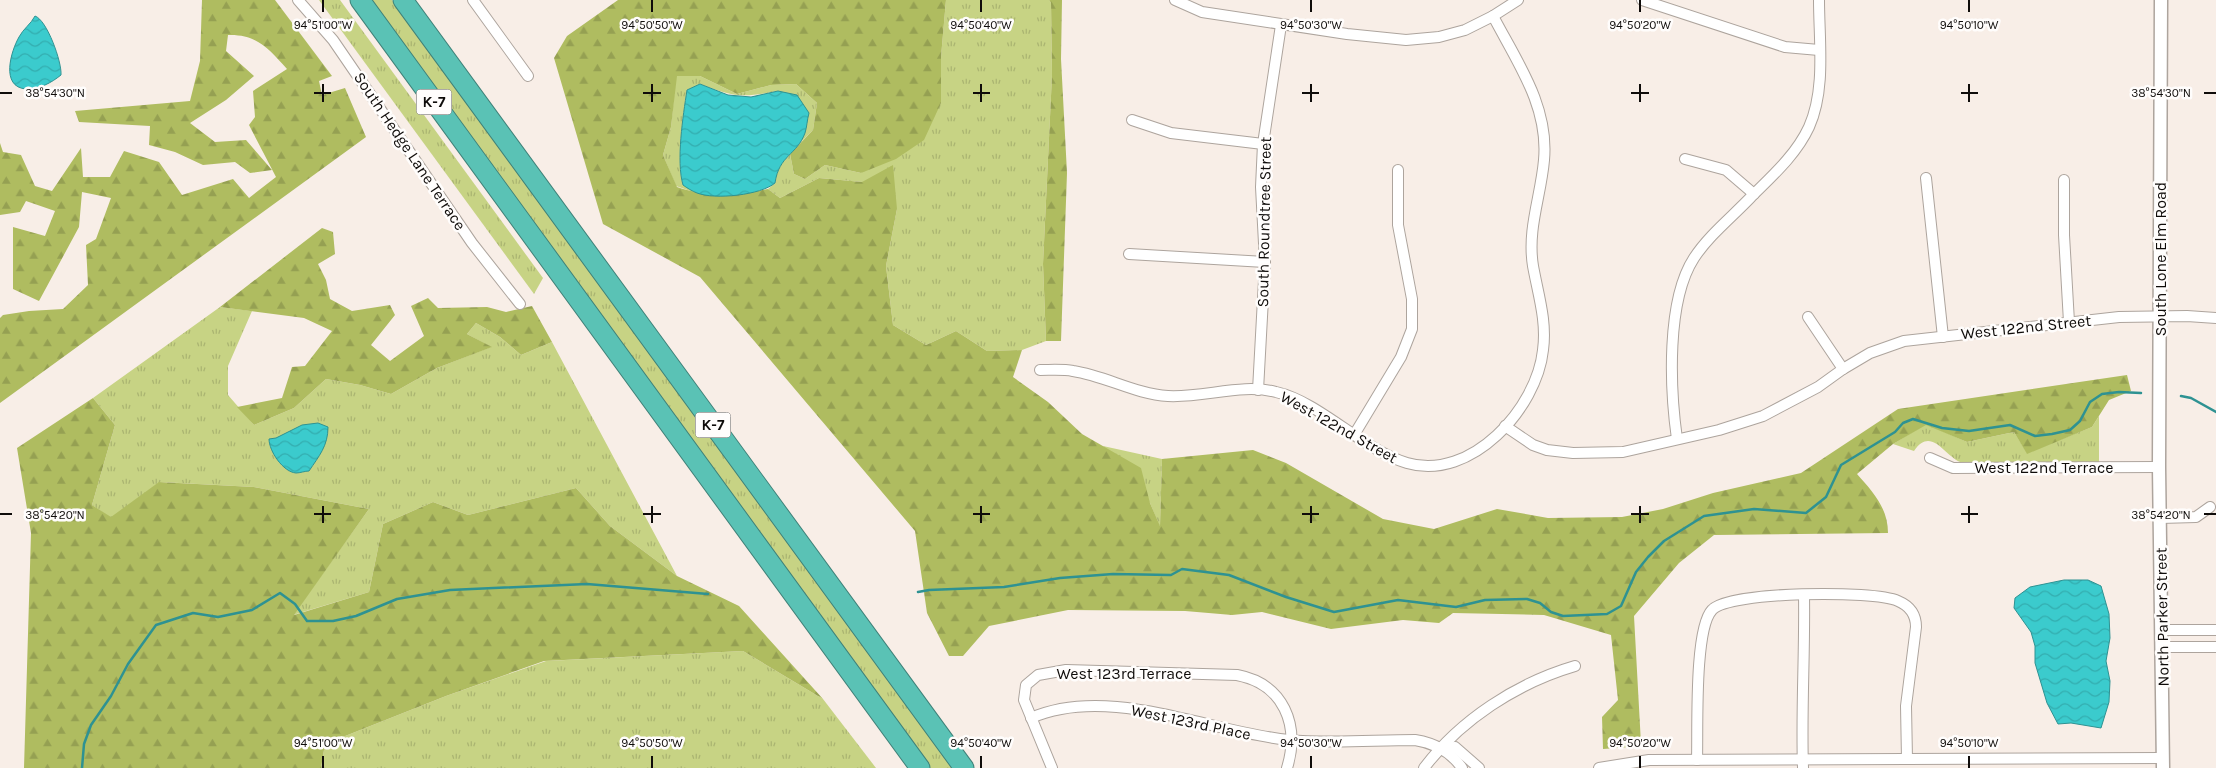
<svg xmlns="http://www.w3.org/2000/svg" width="2216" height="768" font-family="Karla,sans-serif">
  <defs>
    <pattern id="grass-tufts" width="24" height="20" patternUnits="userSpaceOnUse" patternTransform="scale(1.25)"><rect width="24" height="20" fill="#c7d384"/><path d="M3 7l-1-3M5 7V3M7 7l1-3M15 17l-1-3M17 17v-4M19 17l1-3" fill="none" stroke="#aab471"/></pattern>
    <pattern id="forest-firs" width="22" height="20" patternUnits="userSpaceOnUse" patternTransform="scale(1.25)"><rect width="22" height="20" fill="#afbc60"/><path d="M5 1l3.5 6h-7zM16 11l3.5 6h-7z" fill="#95a052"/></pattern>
    <pattern id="water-waves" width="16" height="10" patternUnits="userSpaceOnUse" patternTransform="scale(1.25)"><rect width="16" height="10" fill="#3bcbcd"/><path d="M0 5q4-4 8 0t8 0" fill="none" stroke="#33adaf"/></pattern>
  </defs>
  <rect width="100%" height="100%" fill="#f8eee7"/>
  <g fill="url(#grass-tufts)">
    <polygon points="319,0 340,0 543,278 534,294"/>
    <polygon points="370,0 392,0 952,768 930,768"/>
    <polygon points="946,0 1049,0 1051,3 1052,75 1043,264 1046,341 1022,350 987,351 956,331 926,345 893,325 886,266 897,209 862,182 819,178 780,198 768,189 775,183 777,168 790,154 794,174 805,179 825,165 861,173 941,103 941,57"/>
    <path d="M 676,76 L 700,76 L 737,94 L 771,85 L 796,84 L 817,103 L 813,130 L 798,145 L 805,133 L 778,91 C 743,98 733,97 700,84 L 687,90 C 683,116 676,162 683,185 L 699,194 L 676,186 L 663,155 L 671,127 Z"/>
    <polygon points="220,307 252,311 228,366 228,395 254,425 294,408 326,379 360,385 391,394 437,368 491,347 467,334 476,323 500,337 521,355 552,342 677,576 610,526 576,488 468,515 433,502 383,524 369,592 293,615 369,509 254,487 160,482 111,518 92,505 115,425 93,398"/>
    <path d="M 2099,416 L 2099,462 L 1960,462 C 1944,455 1931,426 1914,451 L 1893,444 L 1926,424 L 1967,442 L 2014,432 L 2027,453 L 2092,427 Z"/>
    <polygon points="1103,446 1162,459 1160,527 1150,503"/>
    <polygon points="743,651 823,699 876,768 321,768 325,744 446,696 546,661"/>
  </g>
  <g fill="url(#forest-firs)">
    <path d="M 202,0 L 275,0 L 332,76 L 319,81 L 322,95 L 345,88 L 366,137 L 0,403 L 0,318 L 3,315 L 29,311 L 63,309 L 88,285 L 86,245 L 96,239 L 111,198 L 82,192 L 79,227 L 39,301 L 13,289 L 13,227 L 45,236 L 55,211 L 26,201 L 20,212 L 0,215 L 0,143 L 3,152 L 21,155 L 35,186 L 52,191 L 81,148 L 83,177 L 110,177 L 124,151 L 159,162 L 182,195 L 233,179 L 249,198 L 276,177 L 249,125 L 255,117 L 253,91 L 287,69 C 269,49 257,34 228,35 L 226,51 L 254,76 L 226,100 L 190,123 L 215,142 L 246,140 L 272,170 L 250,173 L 235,162 L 203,165 L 175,152 L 149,145 L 150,126 L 79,122 L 75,111 L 190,101 L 200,61 Z"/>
    <path d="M 618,0 L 946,0 L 941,57 L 941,103 L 924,140 L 896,159 L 861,173 L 825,165 L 805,179 L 794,174 L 790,154 L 813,130 L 817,103 L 796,84 L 771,85 L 737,94 L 700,76 L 677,76 L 671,127 L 663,155 L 677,187 C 710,198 733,196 768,189 L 780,198 L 819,178 L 862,182 L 893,165 L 897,209 L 886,266 L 893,325 L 926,345 L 956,331 L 987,351 L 1022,350 L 1013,377 L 1048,402 L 1082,434 L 1141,468 L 1150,503 L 1160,526 L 1162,459 L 1253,450 L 1286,463 L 1383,519 L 1434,529 L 1497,509 L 1548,518 L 1622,517 L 1663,509 L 1713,493 L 1801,473 L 1898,409 L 2127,375 L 2131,391 L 2109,400 L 2092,427 L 2027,454 L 2014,432 L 1967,442 L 1926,425 L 1893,444 L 1857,474 C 1873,492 1888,508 1888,533 L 1714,535 L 1679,563 L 1634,616 L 1641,744 L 1630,747 L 1603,749 L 1602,717 L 1618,700 L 1611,635 L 1544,615 L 1453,613 L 1439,623 L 1403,620 L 1331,629 L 1262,612 L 1232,615 L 1185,611 L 1068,610 L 989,626 L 963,656 L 949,656 L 927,613 L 915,531 L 700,277 L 603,224 L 554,58 L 567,36 Z"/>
    <polygon points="1049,0 1062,0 1061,59 1067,173 1061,341 1046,341 1043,264 1052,75 1051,3"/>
    <polygon points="322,228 333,232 335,254 318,264 326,280 330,299 352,311 390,305 395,315 371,345 390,361 424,336 411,306 428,298 438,308 487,307 506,312 532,306 552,342 521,355 500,337 476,323 467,334 492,347 437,368 391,394 360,385 326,379 294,408 254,425 237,407 282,398 292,367 305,366 332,331 304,318 220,307"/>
    <polygon points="93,398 115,425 92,505 111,517 159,482 254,487 369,509 294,615 369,592 383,524 433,502 468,515 576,488 610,526 677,576 739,606 823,699 743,651 544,661 446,696 325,744 321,768 24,768 31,533 17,448"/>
  </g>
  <g fill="url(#water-waves)" stroke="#2e9292">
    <path d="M 35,16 C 47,20 62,62 61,75 C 51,83 40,89 26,89 C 0,87 11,51 19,37 C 23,29 31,24 35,16 Z"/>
    <path d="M 700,84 L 728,95 L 751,97 L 778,91 L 797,95 L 809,113 C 807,120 807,127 805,133 C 797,155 779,155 775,183 C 761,195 715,200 697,193 C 692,191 687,188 683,185 C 676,161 683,116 687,90 Z"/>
    <path d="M 318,423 L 328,427 C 328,446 319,456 309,471 C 305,471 300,473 296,473 C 283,472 269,451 269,439 L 276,438 L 302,425 Z"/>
    <polygon points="2064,580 2088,580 2101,586 2109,614 2110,638 2106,661 2110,681 2109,702 2101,728 2071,723 2058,724 2047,703 2035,663 2035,646 2031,632 2014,608 2015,598 2030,587"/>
  </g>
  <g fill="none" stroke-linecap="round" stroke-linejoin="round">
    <g stroke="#2e9292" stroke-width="2.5">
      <polyline points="2181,396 2191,398 2216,412"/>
      <polyline points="918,592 929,590 1004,587 1060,578 1113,574 1171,575 1182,569 1229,575 1286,597 1334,612 1398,600 1456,607 1485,600 1527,599 1540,603 1551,612 1563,616 1607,614 1621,606 1636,572 1648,557 1664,541 1704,516 1754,509 1806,513 1826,497 1841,465 1895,432 1903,423 1913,419 1942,428 1969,431 2010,425 2035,436 2052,434 2070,430 2080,421 2090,402 2102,394 2119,392 2141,393"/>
      <polyline points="82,768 84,744 91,725 111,696 128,664 156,625 193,613 218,617 252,610 280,593 295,604 307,621 333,621 356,616 397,599 450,590 587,584 708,594"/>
    </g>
    <defs>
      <g id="minor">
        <polyline points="298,0 333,40 472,243 520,304"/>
        <polyline points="473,0 528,76"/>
        <polyline points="1175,0 1202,12 1347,34 1406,40 1439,37 1465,30 1493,16 1518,0"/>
        <polyline points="1642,0 1785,47 1819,50"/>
        <polyline points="1132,120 1171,133 1263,144"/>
        <polyline points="1685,159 1726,170 1754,194"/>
        <polyline points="1926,178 1943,337"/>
        <polyline points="2064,180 2064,235 2069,322"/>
        <polyline points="1129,254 1265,262"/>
        <polyline points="1808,317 1843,369"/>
        <path d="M 1040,370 C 1051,370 1063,369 1073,371 C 1106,376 1135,394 1168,396 C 1204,398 1242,383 1276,392 C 1320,402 1363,450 1407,463 C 1471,482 1537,408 1543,350 C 1547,321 1538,294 1533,266 C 1527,229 1541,196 1544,160 C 1549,106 1517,62 1493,16"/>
        <polyline points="1258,390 1265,262 1261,187 1263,144 1281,25"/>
        <polyline points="1505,426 1533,445 1547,450 1573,453 1623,452 1719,430 1763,416 1818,387 1843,369 1870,353 1904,341 2119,317 2187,316 2216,318"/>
        <polyline points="1354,435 1401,357 1412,329 1412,299 1398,225 1398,170"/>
        <path d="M 1677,439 C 1670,389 1666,301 1694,258 C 1709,235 1732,217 1751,197 C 1772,176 1796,155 1809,127 C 1826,89 1819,41 1819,0"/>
        <polyline points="1930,458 1953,468 2159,467"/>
        <polyline points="2160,518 2196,517 2210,507"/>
        <polyline points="2162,630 2216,630"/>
        <polyline points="2162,647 2216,647"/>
        <path d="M 1031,718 C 1109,684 1208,732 1289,740 C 1328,744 1375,740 1415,740 C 1434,743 1451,752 1462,768"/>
        <polyline points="1441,748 1455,747 1479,768"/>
        <path d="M 1697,760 C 1698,731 1694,629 1712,610 C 1729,591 1873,590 1898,601 C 1910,606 1916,614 1916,627 L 1906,706 L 1907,759"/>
        <path d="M 1052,768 L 1024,700 L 1026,685 L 1038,675 L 1066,670 L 1237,675 C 1284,684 1300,725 1287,768"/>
        <path d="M 1424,768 C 1460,720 1517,683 1575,666"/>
        <polyline points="1599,768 1649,760 2163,758"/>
        <path d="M 1803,768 C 1801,710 1805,653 1804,595"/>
      </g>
      <polyline id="tertiary" points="2161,0 2159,467 2163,768"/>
      <g id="motorway">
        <polyline points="360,0 920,768"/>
        <polyline points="403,0 964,768"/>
      </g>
    </defs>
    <use href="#minor" stroke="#ada49d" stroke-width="12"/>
    <use href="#tertiary" stroke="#ada49d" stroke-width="15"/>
    <use href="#motorway" stroke="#408279" stroke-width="21"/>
    <use href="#minor" stroke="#fff" stroke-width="10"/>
    <use href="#tertiary" stroke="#fff" stroke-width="12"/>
    <use href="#motorway" stroke="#5ac2b5" stroke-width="19"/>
  </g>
  <path fill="none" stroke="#0f0c0a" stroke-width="2" d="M 323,0 L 323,12M 652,0 L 652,12M 981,0 L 981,12M 1311,0 L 1311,12M 1640,0 L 1640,12M 1969,0 L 1969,12M 323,84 L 323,102M 652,84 L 652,102M 981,84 L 981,102M 1311,84 L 1311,102M 1640,84 L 1640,102M 1969,84 L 1969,102M 0,93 L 12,93M 314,93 L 331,93M 643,93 L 661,93M 973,93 L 990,93M 1302,93 L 1319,93M 1631,93 L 1649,93M 1961,93 L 1978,93M 2204,93 L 2216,93M 323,506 L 323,523M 652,506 L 652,523M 981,506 L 981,523M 1311,506 L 1311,523M 1640,506 L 1640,523M 1969,506 L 1969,523M 0,514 L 12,514M 314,514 L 331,514M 643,514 L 661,514M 973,514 L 990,514M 1302,514 L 1319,514M 1631,514 L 1649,514M 1961,514 L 1978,514M 2204,514 L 2216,514M 323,756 L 323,768M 652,756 L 652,768M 981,756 L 981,768M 1311,756 L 1311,768M 1640,756 L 1640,768M 1969,756 L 1969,768"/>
  <g text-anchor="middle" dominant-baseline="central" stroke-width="5" stroke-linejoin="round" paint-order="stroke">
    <g fill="#fffdfc" stroke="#575453" stroke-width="1">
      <rect x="416.5" y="89.5" width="35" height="25" rx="4"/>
      <rect x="695.5" y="412.5" width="35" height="25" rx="4"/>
    </g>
    <g font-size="15" font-weight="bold" fill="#0f0c0a">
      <text x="434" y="102">K-7</text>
      <text x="713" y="425">K-7</text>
    </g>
    <g font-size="16" fill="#0f0c0a" stroke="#fffdfc">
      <text transform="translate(410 151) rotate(56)">South Hedge Lane Terrace</text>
      <text transform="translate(1264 222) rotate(-89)">South Roundtree Street</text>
      <text transform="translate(2160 259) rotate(-90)">South Lone Elm Road</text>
      <text transform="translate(2026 327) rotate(-6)">West 122nd Street</text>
      <text transform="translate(1339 427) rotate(29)">West 122nd Street</text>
      <text x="2044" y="467">West 122nd Terrace</text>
      <text transform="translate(2162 617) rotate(-91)">North Parker Street</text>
      <text x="1124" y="673">West 123rd Terrace</text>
      <text transform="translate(1191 722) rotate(12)">West 123rd Place</text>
    </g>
  </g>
  <g font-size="12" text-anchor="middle" fill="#0f0c0a" stroke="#fffdfc" stroke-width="5" stroke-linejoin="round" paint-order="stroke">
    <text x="323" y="29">94°51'00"W</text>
    <text x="652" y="29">94°50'50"W</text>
    <text x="981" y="29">94°50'40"W</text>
    <text x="1311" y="29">94°50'30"W</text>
    <text x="1640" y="29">94°50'20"W</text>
    <text x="1969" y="29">94°50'10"W</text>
    <text x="55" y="97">38°54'30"N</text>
    <text x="2161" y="97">38°54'30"N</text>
    <text x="55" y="519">38°54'20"N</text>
    <text x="2161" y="519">38°54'20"N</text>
    <text x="323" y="747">94°51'00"W</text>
    <text x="652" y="747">94°50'50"W</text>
    <text x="981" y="747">94°50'40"W</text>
    <text x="1311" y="747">94°50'30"W</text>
    <text x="1640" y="747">94°50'20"W</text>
    <text x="1969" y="747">94°50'10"W</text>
  </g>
</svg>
